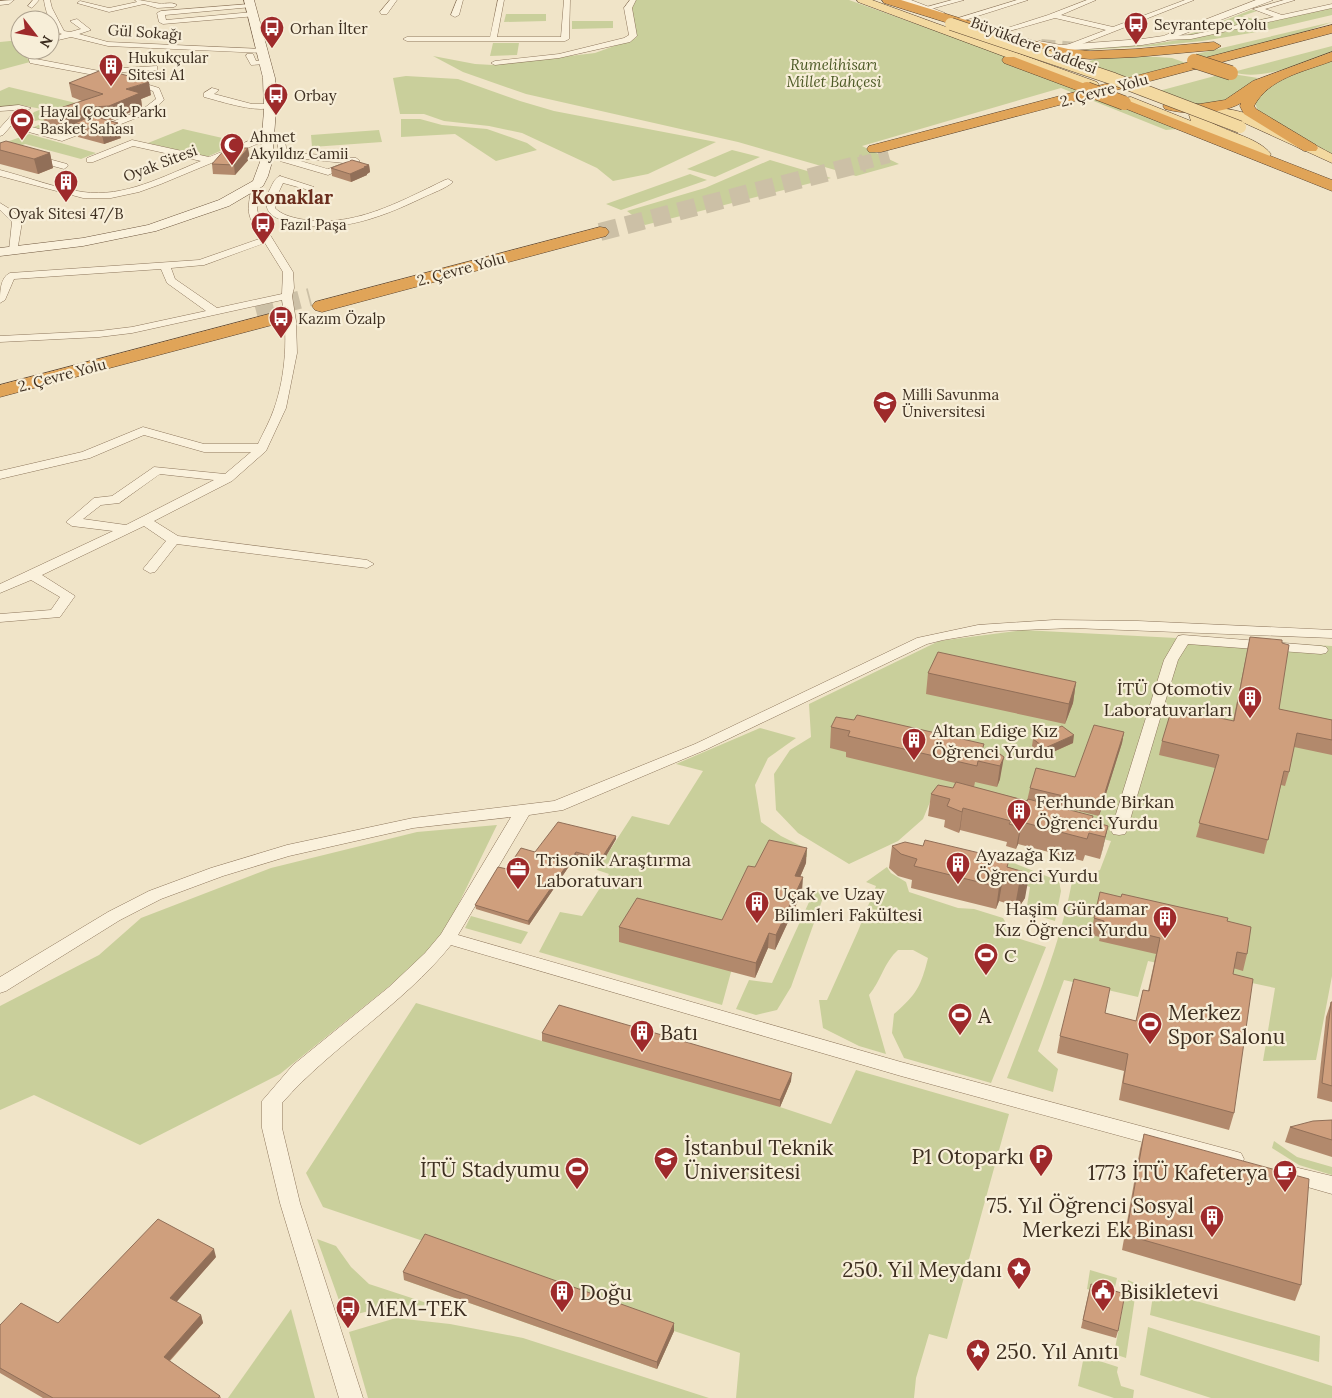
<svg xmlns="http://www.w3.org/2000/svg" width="1332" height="1398" font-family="Lora,serif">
  <rect width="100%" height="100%" fill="#f0e4c8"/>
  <g fill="#c9cf9b">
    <polygon points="635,0 849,0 1020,61 1005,61 1177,129 1166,130 1061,88 862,146 899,164 856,176 738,142 526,94 463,72 433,56 475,64 493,65 595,53 636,38 630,8"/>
    <polygon points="1332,8 1332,15 1263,31 1202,41 1154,46 1086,50 1088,52 1222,43 1193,47 1100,54 1065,50 1147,45 1185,39"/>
    <polygon points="1251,10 1257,11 1242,16 1257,20 1277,16 1192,36 1187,35"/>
    <polygon points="506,14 546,14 546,21 504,22"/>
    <polygon points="572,21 613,21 613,28 572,29"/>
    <polygon points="1332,22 1290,37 1196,60 1192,55"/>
    <polygon points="20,40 20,50 27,50 27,58 30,62 0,70 0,42"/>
    <polygon points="493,43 519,43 517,55 490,56"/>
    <path d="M 1332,46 L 1332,52 C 1304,62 1262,82 1233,72 Z"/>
    <path d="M 1140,56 L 1172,58 L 1186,63 L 1107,83 L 1084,67 C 1094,52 1125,56 1140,56 Z"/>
    <path d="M 1332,59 L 1332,154 L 1264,117 L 1258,111 L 1255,103 C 1268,77 1307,69 1332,59 Z"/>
    <path d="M 1226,73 L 1258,78 C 1249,83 1236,97 1231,99 C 1207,109 1163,104 1140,96 Z"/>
    <polygon points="406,76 458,79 520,101 554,111 716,142 648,174 613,181 597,168 522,133 489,126 444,121 424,114 400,114 393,78"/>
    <polygon points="9,87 101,109 44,130 34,127 45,122 39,120 26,123 34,112 42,109 20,105 0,108 0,91"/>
    <polygon points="401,119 420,119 442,125 487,129 527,143 537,150 496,161 455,134 401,137"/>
    <polygon points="183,129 240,142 207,157 148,143"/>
    <polygon points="379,130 382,142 312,147 311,135"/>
    <polygon points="29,134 96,153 81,159 25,144 14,148 1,144"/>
    <polygon points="732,150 760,157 715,177 687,169"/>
    <polygon points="770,160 831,178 645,225 627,211 705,188"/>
    <polygon points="690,174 707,180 621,210 606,204"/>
    <path d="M 1023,630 L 1332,646 L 1332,976 L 1316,1060 L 1263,1061 L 1275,988 L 1148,961 L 1138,997 L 1064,980 L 1038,1051 L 1058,1069 L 1053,1092 L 1007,1078 C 1031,1014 1059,950 1072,882 L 1100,870 L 1111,841 L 932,797 L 923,819 L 898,841 L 849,864 L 798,833 L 776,810 L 774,774 L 790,750 L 811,737 L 809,704 L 939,641 Z"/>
    <polygon points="760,728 796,738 768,758 755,785 761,822 781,836 807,849 807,857 764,852 722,1005 539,952 560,912 582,916 609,874 597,870 632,816 669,825 703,771 676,764"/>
    <polygon points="497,825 441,940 392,984 280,1074 140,1145 34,1095 0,1110 0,1006 99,955 141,918 271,868 417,832"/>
    <polygon points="996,856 1059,881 1061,891 1055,921 1026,912 1030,887 988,871"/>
    <path d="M 887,867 L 891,873 L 906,882 L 909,892 L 958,908 L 974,909 L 1003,918 L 1010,930 L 1004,934 L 1046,947 L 991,1083 L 904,1058 L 892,1033 L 894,1014 C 917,994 921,986 928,958 L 913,950 L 898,950 C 884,962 881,981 869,995 L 886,1054 L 859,1046 L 823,1028 L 819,1000 L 827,1000 L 858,931 L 876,886 L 866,882 Z"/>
    <polygon points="815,889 824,895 791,987 777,1010 756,1015 736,1009 749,980 772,983"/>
    <polygon points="471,916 528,932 521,944 465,928"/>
    <polygon points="416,1003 542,1041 559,1013 791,1081 780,1107 831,1124 856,1070 1009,1114 947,1339 929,1334 916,1378 914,1398 736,1398 740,1353 674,1331 657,1369 404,1280 426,1242 323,1207 306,1173"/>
    <polygon points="1274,1141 1297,1157 1332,1167 1332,1175 1299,1165 1272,1148"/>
    <polygon points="317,1239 336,1246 351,1267 369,1284 433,1305 389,1306 345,1317"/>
    <polygon points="1090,1270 1117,1278 1113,1296 1087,1289"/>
    <polygon points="1128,1280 1137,1284 1126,1358 1114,1354"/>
    <polygon points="1154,1289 1320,1336 1319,1362 1150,1315"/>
    <polygon points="291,1309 315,1398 228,1398"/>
    <polygon points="396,1318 450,1324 523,1338 709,1398 368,1398 349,1332"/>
    <polygon points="1148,1327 1332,1386 1332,1398 1211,1398 1140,1375"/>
    <polygon points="1084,1356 1118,1367 1117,1372 1121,1386 1134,1390 1133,1398 1114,1398 1078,1386"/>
  </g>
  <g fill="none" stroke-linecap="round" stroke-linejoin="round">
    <g stroke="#ccc0a6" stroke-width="14" stroke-dasharray="14 7" stroke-linecap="butt">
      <polyline points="1041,46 1087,50"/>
      <polyline points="859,164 889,156"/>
    </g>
    <g stroke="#ccc0a6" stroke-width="18" stroke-dasharray="18 9" stroke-linecap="butt">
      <polyline points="600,232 864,163"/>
      <polyline points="256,311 310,297"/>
    </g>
    <defs>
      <g id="minor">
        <polygon points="14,0 9,4 0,5 0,1"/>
        <polygon points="33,0 39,0 32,8 28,6"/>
        <path d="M 44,0 L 50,0 L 52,8 L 64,31 L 70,32 L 81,29 L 70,21 L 77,19 L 91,30 L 79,34 L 108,42 L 264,49 L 268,51 L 264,53 L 108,46 L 71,37 L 50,42 L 50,38 L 62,34 C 52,31 45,10 44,0 Z"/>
        <path d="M 135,0 C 143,0 148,2 156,3 C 164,5 171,1 177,5 L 174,7 L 157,8 L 144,4 L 109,12 L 77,3 L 80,1 L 109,8 L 137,2 Z"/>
        <polygon points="390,0 397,0 387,14 381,14 380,12"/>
        <polygon points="457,0 463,0 459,15 455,17 451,15"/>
        <polygon points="498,0 504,0 497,37 561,37 564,0 570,0 569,39 565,41 407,41 403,39 407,37 490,37"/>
        <polygon points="630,0 636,0 632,8 637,36 630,42 559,58 495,65 491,63 495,61 559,54 624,38 629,35 624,8"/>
        <polygon points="952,0 964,0 927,10 923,8"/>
        <polygon points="1017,0 1028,0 962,21 955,19"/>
        <polygon points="1087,0 1096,0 1061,15 1113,27 1185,0 1194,0 1067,50 1064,50 1064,46 1106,30 1055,18 999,34 995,32 1048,15"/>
        <polygon points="1284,0 1295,0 1265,9 1282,15 1332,4 1332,8 1191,39 1165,40 1161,38 1165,36 1191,35 1274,17 1253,9"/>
        <polygon points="250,4 254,6 252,7 165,15 166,20 253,12 257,14 256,16 163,24 159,22 157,13 161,11"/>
        <polygon points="28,50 36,50 36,59 110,73 106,71 107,69 157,66 157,70 154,70 110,73 159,88 164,100 149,113 116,126 99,127 62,141 25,131 24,129 28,126 62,135 95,123 112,122 143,109 156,99 153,91 110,78 30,63 27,54"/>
        <polygon points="247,54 253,54 256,61 266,60 270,62 266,64 251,65 246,56"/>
        <path d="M 212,88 L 219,90 L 214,94 L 252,104 L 270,104 L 274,106 C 261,115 220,101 204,97 L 204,93 Z"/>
        <polygon points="19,105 31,108 23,112 3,135 0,136 0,128 16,110 0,111 0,107"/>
        <path d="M 268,133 L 284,137 L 287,152 L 356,158 L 360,161 L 328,175 L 280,161 L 277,141 L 269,139 L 161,184 L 139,192 L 111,198 L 83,198 L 0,176 L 0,170 C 27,177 55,188 83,192 C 124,198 164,176 201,161 L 133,146 L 93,162 L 87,162 L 87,158 L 132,140 L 209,157 ZM 287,157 L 344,163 L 328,169 Z"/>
        <polygon points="8,148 67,164 68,166 64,169 9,154 0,157 0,151"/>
        <path d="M 280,176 L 314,187 L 309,190 L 283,183 L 275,200 L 275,208 C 282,215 291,217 300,219 C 352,229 399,202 445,180 L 448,179 L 453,182 C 445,189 432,193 422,198 C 378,219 330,237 282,220 C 267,215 263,206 269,191 C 272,186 274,178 280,176 Z"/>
        <path d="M 253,184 L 256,185 L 261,191 L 257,209 L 259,217 L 293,272 L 294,288 L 292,296 L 296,321 L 297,353 L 286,408 L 266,451 L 232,481 L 154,521 L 178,536 L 367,560 L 374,564 L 367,568 L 177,544 L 155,572 L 150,573 L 143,569 L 166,541 L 144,526 L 42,575 L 75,596 L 60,617 L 0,622 L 0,614 L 51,610 L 60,597 L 31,580 L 0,593 L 0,584 L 113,531 L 72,526 L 66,522 L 94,498 L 112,496 L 154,467 L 225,474 L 251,452 L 204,452 L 144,435 L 90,458 L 0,479 L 0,471 L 82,452 L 143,427 L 204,444 L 258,444 C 263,433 270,421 274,409 C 286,375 288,335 282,300 L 132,333 L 99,337 L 0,342 L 0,336 L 99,331 L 132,327 L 206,311 L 167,283 L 161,269 L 14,279 L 5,300 L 0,303 C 0,293 0,277 10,273 L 199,260 L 262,238 C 249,217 246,216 251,191 L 248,187 ZM 265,243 L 283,272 L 282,294 L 217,308 L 175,279 L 171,268 L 204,265 ZM 160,474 L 214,480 L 126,525 L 83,519 L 101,505 L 119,503 Z"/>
        <polygon points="0,203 13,211 22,222 17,252 14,253 9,250 12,222 0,210"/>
        <path d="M 1054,620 L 1138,621 L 1332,630 L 1332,638 L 1073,628 L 997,631 L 943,640 L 927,644 L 705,750 L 563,810 L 529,815 L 458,935 L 901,1062 L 1234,1151 L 1241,1153 L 1244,1159 L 1241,1165 L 1234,1167 L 901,1076 L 451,945 C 402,1006 333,1045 282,1103 L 282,1128 L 300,1203 L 363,1398 L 339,1398 L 280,1203 L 262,1128 L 262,1101 L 293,1065 L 389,987 L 425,953 L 441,934 L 511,817 L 413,828 L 289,856 L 223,876 L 161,899 L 120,920 L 6,991 L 0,993 L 0,977 L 108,912 L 149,891 L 211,868 L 287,845 L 413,818 L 554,801 L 695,744 L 917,638 L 978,625 Z"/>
        <polygon points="1183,635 1321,646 1326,647 1328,650 1326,653 1321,654 1188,644 1178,660 1165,702 1127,830 1125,834 1119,835 1113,834 1111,830 1164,660 1178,636"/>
        <polygon points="1290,1166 1332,1176 1332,1194 1283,1180 1280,1174 1283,1168"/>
      </g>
      <g id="tertiary">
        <polygon points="898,0 911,0 945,13 941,16 938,15"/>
        <polygon points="1256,0 1273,0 1165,41 1142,45 1061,51 1036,46 1034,44 1039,41 1061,45 1142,39 1163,36"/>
      </g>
      <polygon id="secondary" points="244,0 254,0 275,78 276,110 272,162 268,176 263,186 229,206 156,231 83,246 0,256 0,248 83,238 148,225 219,200 253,181 260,162 264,110 263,78"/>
      <g id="primary">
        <polygon points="857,0 872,0 1097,82 1099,85 1093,89 1089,88 858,2"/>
        <path d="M 1131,97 L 1191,121 L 1189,115 L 1191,112 C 1197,111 1204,108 1210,108 C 1249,106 1298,136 1332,154 L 1332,163 L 1240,121 L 1225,117 L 1203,117 C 1222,132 1257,136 1271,154 L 1269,157 L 1259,157 L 1243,147 L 1213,135 L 1203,135 L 1126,104 L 1125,101 L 1126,98 Z"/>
      </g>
      <g id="motorway">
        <polygon points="882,0 901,0 1034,41 1068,49 1090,51 1136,49 1214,42 1221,46 1214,50 1136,57 1090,59 1068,57 1025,47 884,3"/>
        <polygon points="1332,25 1332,33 881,152 869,152 867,149 869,146 1079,91 1004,63 1002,60 1004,57 1014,57 1093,87"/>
        <path d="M 1332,52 L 1332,61 C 1303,72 1269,78 1254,106 L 1256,109 L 1316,145 L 1318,148 L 1316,151 L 1304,151 L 1244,114 L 1240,106 L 1241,103 C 1220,115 1187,115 1165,109 L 1163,106 L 1165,103 L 1200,104 L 1225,100 L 1253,81 Z"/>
        <polygon points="1124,99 1332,180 1332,191 1119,106 1117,103 1119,100"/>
        <polygon points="600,227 606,228 609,232 606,236 322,312 315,310 312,306 315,302"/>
        <polygon points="269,314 276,316 279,320 276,324 0,397 0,385"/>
      </g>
    </defs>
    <use href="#minor" stroke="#8d765c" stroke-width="1"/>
    <use href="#tertiary" stroke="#8d765c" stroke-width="1"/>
    <use href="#secondary" stroke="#6f573f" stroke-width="1"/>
    <use href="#primary" stroke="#5b4430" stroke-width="1"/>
    <use href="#motorway" stroke="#5b4430" stroke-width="1"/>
    <use href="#minor" fill="#faf1dc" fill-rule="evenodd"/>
    <use href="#tertiary" fill="#faf1dc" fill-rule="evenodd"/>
    <use href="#secondary" fill="#faf1dc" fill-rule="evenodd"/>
    <use href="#primary" fill="#f3d9a0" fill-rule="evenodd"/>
    <use href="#motorway" fill="#e0a458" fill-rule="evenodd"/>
    <defs>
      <polyline id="primary-bridge" points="951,24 1114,79 1240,127"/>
      <g id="motorway-bridge">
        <polyline points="1194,61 1231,73"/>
        <polyline points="1087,89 1124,103"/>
      </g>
    </defs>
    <use href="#primary-bridge" stroke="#5b4430" stroke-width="13" stroke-linecap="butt"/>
    <use href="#motorway-bridge" stroke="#5b4430" stroke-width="15" stroke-linecap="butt"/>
    <use href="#primary-bridge" stroke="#f3d9a0" stroke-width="12"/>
    <use href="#motorway-bridge" stroke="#e0a458" stroke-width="14"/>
  </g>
  <g fill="#b2896c">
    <polygon points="69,83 151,95 141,99 142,107 112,120 108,120 121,138 104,144 78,137 76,128 62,133 46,128 42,114 82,101 72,97"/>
    <polygon points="0,143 50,153 53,168 38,174 0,164"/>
    <polygon points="250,158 235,175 213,174 212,164"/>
    <polygon points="369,165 370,172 367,174 367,175 351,182 332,176 331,168"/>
    <polygon points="1250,637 1279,709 1332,720 1332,755 1294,747 1289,772 1285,786 1281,785 1264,854 1196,837 1215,768 1159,755 1162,741 1233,721"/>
    <polygon points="928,673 1076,682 1073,703 1065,724 926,694"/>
    <polygon points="831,727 983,750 1000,754 1000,779 997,787 975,782 974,787 1027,801 1030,788 1075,777 1124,732 1122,743 1099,816 1033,800 1092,822 1108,826 1100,859 1085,855 1083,861 1018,844 1016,849 1006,846 1007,842 960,830 959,833 944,827 945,820 928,816 931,794 953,788 955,783 846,757 846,752 830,748"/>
    <polygon points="1033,739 1073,743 1044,756 1032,746"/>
    <polygon points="616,839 602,863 576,856 529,925 476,909 475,905 535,852"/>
    <polygon points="892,846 1008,867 1024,872 1025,898 1021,904 1015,906 999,901 996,909 911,888 912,880 898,876 889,868"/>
    <polygon points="806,863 800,877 802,892 775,950 768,948 755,978 619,942 619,927 722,920"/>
    <polygon points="1094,918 1227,921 1247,954 1243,971 1233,968 1233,974 1234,1113 1229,1130 1119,1100 1124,1071 1057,1053 1060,1036 1105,1013 1136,1021 1143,990 1148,991 1156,954 1099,941 1100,937 1091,935"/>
    <polygon points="1331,1002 1332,1002 1332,1102 1317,1098 1326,1017"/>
    <polygon points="542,1033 791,1081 780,1107 542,1041"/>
    <polygon points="1332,1120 1332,1157 1285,1142 1290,1127"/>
    <polygon points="1144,1134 1301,1285 1295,1301 1122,1250 1140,1149"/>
    <polygon points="216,1257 176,1302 201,1315 203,1323 170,1361 220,1396 221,1398 43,1398 0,1373 0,1325 58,1323"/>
    <polygon points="403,1272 674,1331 657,1369 404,1280"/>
    <polygon points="1089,1291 1118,1331 1116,1338 1081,1328"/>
  </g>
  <g fill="#916f58">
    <polygon points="149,82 151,95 141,99 142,107 112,120 109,106 126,89"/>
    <polygon points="92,107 94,121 75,123 76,128 62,133 59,118"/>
    <polygon points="118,123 121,138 104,144 101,130"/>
    <polygon points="248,148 250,158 235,175 234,165"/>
    <polygon points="50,153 53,168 38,174 34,159"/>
    <polygon points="369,165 370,172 367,174 367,175 351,182 350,174"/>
    <polygon points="1076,682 1073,703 1065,724 1069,704"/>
    <polygon points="1124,732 1122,743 1099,816 1101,805"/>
    <polygon points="1074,735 1073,743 1044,756 1045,748"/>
    <polygon points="1004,757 1000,779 997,787 1000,766"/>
    <polygon points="963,808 960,830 959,833 962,812"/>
    <polygon points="1022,822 1018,844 1016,849 1020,827"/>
    <polygon points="1108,826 1103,848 1100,859 1105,837"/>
    <polygon points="616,836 616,839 602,863 601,859"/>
    <polygon points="807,848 806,863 794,891 795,876"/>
    <polygon points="576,852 576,856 529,925 528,921"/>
    <polygon points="1029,876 1025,898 1021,904 1015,906 1019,884"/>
    <polygon points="803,877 802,892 775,950 776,935"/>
    <polygon points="1003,879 999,901 996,909 999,887"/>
    <polygon points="769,933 768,948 755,978 756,963"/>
    <polygon points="792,1073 791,1081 780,1107 780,1100"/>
    <polygon points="214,1249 216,1257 173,1306 170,1298"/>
    <polygon points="201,1315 203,1323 166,1364 164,1357"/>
    <polygon points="674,1323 674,1331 657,1369 657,1362"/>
  </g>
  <g fill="#cf9f7d" stroke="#916f58">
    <polygon points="104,69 149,82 126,89 140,93 109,106 92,107 59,118 42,114 103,94 69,83"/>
    <polygon points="92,116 118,123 101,130 75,123"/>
    <polygon points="6,141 50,153 34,159 0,150 0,143"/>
    <polygon points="226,148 248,148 234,165 212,164"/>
    <polygon points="352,160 369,165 364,167 366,167 350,174 331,168"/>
    <polygon points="1250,637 1282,640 1282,643 1289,645 1279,709 1332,720 1332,740 1297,733 1289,772 1284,771 1268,840 1199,823 1219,755 1162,741 1172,708 1234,721"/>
    <polygon points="938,652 1076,682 1069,704 928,673"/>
    <polygon points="857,715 984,744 982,750 1000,754 1004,757 1000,766 978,761 977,766 848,736 850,731 831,727 836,717 854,720"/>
    <polygon points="1094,725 1124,732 1101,805 1030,788 1036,768 1075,777"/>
    <polygon points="1062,726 1074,735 1045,748 1033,739"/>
    <polygon points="956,782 1027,801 1028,799 1093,816 1092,821 1108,826 1105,837 1089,833 1087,839 1022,822 1020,827 1009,824 1011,821 963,808 962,812 947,806 950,799 931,794 938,785 953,788"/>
    <polygon points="558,822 616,836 601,859 576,852 528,921 475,905 498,867 507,869 521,848 535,852"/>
    <polygon points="769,840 807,848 795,876 803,877 776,935 769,933 756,963 619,927 637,898 722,920 748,866 755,867"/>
    <polygon points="925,840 1009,860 1007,867 1024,872 1029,876 1025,882 1019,884 1003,879 999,887 914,866 917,859 901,854 892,846 905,842 923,846"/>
    <polygon points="1100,892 1121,897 1122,894 1228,918 1227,921 1251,927 1247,954 1237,952 1233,974 1253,979 1234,1113 1123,1083 1128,1054 1060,1036 1074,979 1110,988 1105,1013 1136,1021 1143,990 1149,991 1160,938 1103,924 1104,921 1094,918"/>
    <polygon points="1331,1002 1332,1002 1332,1086 1322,1083"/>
    <polygon points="559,1005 792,1073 780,1100 542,1033"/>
    <polygon points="1332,1120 1332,1140 1290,1127 1313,1121"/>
    <polygon points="1144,1134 1309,1179 1301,1285 1126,1235"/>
    <polygon points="158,1219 214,1249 170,1298 201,1315 164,1357 220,1396 218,1398 53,1398 0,1368 0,1325 21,1303 58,1323"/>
    <polygon points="425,1234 674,1323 657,1362 403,1272"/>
    <polygon points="1091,1284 1125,1294 1118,1331 1083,1320"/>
  </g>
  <defs>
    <symbol id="bus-pin" viewBox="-11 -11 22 30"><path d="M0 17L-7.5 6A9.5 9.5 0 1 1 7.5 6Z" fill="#9e2a2b" stroke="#f7eed8"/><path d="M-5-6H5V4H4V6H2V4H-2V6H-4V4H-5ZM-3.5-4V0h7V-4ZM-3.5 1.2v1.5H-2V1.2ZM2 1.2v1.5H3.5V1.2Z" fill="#fff"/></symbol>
    <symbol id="building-pin" viewBox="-11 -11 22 30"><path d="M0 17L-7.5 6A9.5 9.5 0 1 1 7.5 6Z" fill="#9e2a2b" stroke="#f7eed8"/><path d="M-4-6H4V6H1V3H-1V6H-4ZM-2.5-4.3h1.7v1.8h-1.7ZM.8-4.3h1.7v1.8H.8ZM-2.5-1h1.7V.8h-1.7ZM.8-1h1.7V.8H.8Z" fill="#fff"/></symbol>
    <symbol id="stadium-pin" viewBox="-11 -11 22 30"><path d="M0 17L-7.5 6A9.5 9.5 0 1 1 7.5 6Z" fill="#9e2a2b" stroke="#f7eed8"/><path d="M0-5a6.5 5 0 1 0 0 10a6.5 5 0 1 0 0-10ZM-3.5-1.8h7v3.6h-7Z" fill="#fff"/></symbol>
    <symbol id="mosque-pin" viewBox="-11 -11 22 30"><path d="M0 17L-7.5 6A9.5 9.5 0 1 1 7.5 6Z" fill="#9e2a2b" stroke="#f7eed8"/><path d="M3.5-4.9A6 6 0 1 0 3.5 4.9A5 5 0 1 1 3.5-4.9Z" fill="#fff"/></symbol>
    <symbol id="university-pin" viewBox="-11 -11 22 30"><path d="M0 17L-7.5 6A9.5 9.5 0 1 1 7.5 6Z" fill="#9e2a2b" stroke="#f7eed8"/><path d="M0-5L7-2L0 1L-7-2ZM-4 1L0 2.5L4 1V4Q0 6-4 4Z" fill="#fff"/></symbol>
    <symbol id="office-pin" viewBox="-11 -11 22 30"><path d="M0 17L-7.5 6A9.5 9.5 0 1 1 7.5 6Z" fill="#9e2a2b" stroke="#f7eed8"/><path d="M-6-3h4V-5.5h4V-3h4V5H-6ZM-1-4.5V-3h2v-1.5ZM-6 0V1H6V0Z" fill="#fff"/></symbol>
    <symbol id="parking-pin" viewBox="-11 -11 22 30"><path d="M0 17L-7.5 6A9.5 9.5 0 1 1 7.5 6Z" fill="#9e2a2b" stroke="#f7eed8"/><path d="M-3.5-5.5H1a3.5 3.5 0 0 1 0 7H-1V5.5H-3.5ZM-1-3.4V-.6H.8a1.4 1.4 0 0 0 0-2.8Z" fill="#fff"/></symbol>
    <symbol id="cafe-pin" viewBox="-11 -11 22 30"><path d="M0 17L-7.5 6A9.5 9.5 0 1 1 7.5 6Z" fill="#9e2a2b" stroke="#f7eed8"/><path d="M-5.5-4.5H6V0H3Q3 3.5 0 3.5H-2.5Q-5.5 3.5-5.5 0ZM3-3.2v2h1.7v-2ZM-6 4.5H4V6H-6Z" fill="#fff"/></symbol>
    <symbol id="sight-pin" viewBox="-11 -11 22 30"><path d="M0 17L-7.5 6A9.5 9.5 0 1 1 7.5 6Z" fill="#9e2a2b" stroke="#f7eed8"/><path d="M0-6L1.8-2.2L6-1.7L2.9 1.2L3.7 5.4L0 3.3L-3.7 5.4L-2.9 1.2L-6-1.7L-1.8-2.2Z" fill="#fff"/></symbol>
    <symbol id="civic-pin" viewBox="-11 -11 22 30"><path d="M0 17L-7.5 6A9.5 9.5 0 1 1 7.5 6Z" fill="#9e2a2b" stroke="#f7eed8"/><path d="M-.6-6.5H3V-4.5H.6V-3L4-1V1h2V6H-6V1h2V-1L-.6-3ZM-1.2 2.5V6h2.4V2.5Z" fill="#fff"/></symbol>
  </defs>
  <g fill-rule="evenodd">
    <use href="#bus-pin" x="1122" y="10" width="28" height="38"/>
    <use href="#bus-pin" x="258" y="14" width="28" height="38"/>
    <use href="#building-pin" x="97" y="52" width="28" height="38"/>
    <use href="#bus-pin" x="262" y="81" width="28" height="38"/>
    <use href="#stadium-pin" x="8" y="106" width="28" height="38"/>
    <use href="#mosque-pin" x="218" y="131" width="28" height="38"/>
    <use href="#building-pin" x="52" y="168" width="28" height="38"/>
    <use href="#bus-pin" x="249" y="210" width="28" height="38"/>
    <use href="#bus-pin" x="267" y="304" width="28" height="38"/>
    <use href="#university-pin" x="871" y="389" width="28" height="38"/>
    <use href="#building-pin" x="1236" y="684" width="28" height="38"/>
    <use href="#building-pin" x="900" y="726" width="28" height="38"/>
    <use href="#building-pin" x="1005" y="797" width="28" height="38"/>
    <use href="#building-pin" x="944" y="850" width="28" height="38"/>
    <use href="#office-pin" x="504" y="855" width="28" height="38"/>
    <use href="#building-pin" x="743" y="889" width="28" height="38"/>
    <use href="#building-pin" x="1151" y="904" width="28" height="38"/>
    <use href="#stadium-pin" x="972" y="941" width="28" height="38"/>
    <use href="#stadium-pin" x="946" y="1001" width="28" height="38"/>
    <use href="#stadium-pin" x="1136" y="1010" width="28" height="38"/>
    <use href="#building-pin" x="628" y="1018" width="28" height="38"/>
    <use href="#parking-pin" x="1027" y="1142" width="28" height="38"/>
    <use href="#university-pin" x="652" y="1145" width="28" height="38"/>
    <use href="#stadium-pin" x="563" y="1155" width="28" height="38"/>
    <use href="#cafe-pin" x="1271" y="1158" width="28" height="38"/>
    <use href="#building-pin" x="1198" y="1203" width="28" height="38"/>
    <use href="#sight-pin" x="1005" y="1255" width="28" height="38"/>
    <use href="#civic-pin" x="1089" y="1277" width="28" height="38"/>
    <use href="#building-pin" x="548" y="1278" width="28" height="38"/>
    <use href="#bus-pin" x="334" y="1294" width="28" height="38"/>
    <use href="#sight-pin" x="964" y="1337" width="28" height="38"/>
  </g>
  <g text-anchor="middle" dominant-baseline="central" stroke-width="4.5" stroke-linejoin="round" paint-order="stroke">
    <g font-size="15" fill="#3d2e20" stroke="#f7eed8" text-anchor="start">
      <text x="1154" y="24">Seyrantepe Yolu</text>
      <text x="290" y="28">Orhan İlter</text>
      <text x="128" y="57">Hukukçular<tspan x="128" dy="17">Sitesi A1</tspan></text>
      <text x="294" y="95">Orbay</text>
      <text x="40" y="111">Hayal Çocuk Parkı<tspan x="40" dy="17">Basket Sahası</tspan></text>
      <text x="250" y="136">Ahmet<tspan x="250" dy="17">Akyıldız Camii</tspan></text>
      <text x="66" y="213" text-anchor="middle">Oyak Sitesi 47/B</text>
      <text x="280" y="224">Fazıl Paşa</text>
      <text x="298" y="318">Kazım Özalp</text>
      <text x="902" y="394">Milli Savunma<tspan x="902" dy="17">Üniversitesi</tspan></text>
    </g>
    <g font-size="15" fill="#3d2e20" stroke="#f7eed8">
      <text transform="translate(145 32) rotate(4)">Gül Sokağı</text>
      <text transform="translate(1034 45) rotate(21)">Büyükdere Caddesi</text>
      <text transform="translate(1104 90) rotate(-15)">2. Çevre Yolu</text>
      <text transform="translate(160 163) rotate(-21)">Oyak Sitesi</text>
      <text transform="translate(461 269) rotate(-15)">2. Çevre Yolu</text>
      <text transform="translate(62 375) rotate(-15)">2. Çevre Yolu</text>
    </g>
    <g font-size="15" font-style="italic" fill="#4d5a26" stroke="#f7eed8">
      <text x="834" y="64">Rumelihisarı<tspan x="834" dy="17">Millet Bahçesi</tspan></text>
    </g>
    <g font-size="18" fill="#3d2e20" stroke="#f7eed8" text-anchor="start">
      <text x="1232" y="688" text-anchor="end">İTÜ Otomotiv<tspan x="1232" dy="21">Laboratuvarları</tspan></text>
      <text x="932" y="730">Altan Edige Kız<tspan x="932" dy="21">Öğrenci Yurdu</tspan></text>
      <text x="1036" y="801">Ferhunde Birkan<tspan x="1036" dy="21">Öğrenci Yurdu</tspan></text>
      <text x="976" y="854">Ayazağa Kız<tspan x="976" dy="21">Öğrenci Yurdu</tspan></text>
      <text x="536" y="859">Trisonik Araştırma<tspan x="536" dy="21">Laboratuvarı</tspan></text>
      <text x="774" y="893">Uçak ve Uzay<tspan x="774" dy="21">Bilimleri Fakültesi</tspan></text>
      <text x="1148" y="908" text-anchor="end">Haşim Gürdamar<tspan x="1148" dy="21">Kız Öğrenci Yurdu</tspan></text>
      <text x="1004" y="955">C</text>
    </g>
    <g font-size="19" font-weight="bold" fill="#6b2e1e" stroke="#f7eed8">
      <text x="292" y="197">Konaklar</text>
    </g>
    <g font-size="21" fill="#3d2e20" stroke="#f7eed8" text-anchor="start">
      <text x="1168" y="1012">Merkez<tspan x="1168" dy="24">Spor Salonu</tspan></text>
      <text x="978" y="1015">A</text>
      <text x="660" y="1032">Batı</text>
      <text x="684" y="1147">İstanbul Teknik<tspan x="684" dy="24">Üniversitesi</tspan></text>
      <text x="1024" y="1156" text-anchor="end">P1 Otoparkı</text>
      <text x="560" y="1169" text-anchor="end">İTÜ Stadyumu</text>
      <text x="1268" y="1172" text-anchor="end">1773 İTÜ Kafeterya</text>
      <text x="1194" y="1205" text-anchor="end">75. Yıl Öğrenci Sosyal<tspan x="1194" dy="24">Merkezi Ek Binası</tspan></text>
      <text x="1002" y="1269" text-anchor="end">250. Yıl Meydanı</text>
      <text x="1120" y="1291">Bisikletevi</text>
      <text x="580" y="1292">Doğu</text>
      <text x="366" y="1308">MEM-TEK</text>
      <text x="996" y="1351">250. Yıl Anıtı</text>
    </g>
  </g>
  <g transform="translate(35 35) rotate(121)"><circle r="24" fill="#f7eed8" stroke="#ada18e"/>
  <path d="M0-4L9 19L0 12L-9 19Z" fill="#9e2a2b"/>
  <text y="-8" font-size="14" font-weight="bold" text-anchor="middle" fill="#3d2e20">N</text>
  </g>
</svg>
